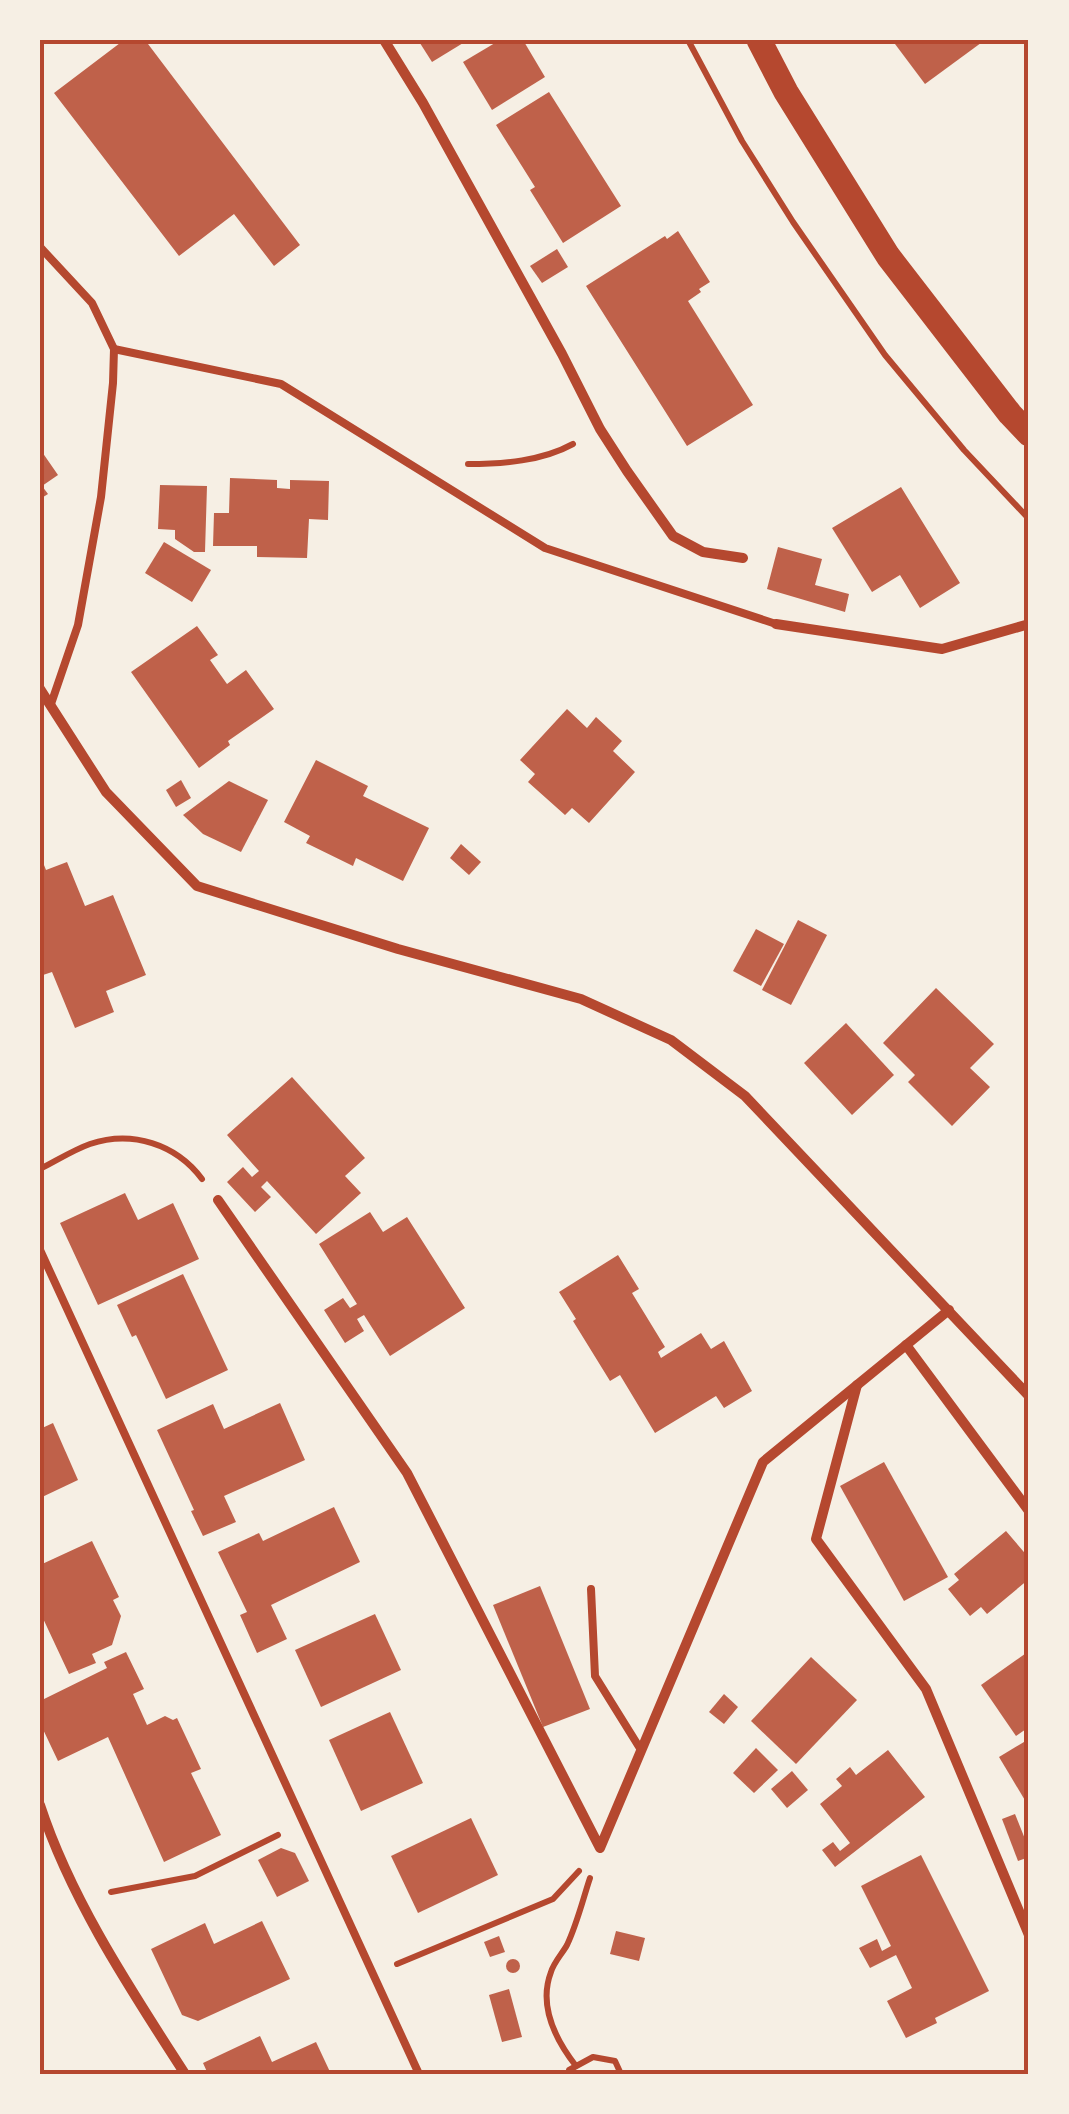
<svg xmlns="http://www.w3.org/2000/svg" width="1069" height="2114" font-family="Inter,sans-serif">
  <rect width="100%" height="100%" fill="#f6efe4"/>
  <g fill="#bf614a">
    <polygon points="124,40 145,40 300,245 274,266 234,214 179,256 54,93"/>
    <polygon points="418,40 468,40 432,62"/>
    <polygon points="500,40 523,40 545,77 492,110 463,62"/>
    <polygon points="892,40 985,40 925,84"/>
    <polygon points="549,92 621,206 563,243 530,190 535,187 496,125"/>
    <polygon points="678,231 710,282 699,289 701,292 688,301 753,405 687,446 586,286 665,236 667,239"/>
    <polygon points="557,249 568,267 542,283 530,266"/>
    <polygon points="40,449 58,475 42,486 48,494 40,499"/>
    <polygon points="230,478 277,480 277,488 290,489 290,480 329,481 328,520 309,519 307,558 257,557 257,546 213,546 214,513 229,513"/>
    <polygon points="160,485 207,486 205,552 194,552 175,539 175,530 158,529"/>
    <polygon points="901,487 960,583 920,608 900,575 872,592 832,528"/>
    <polygon points="164,542 211,570 192,602 145,573"/>
    <polygon points="778,547 822,559 815,585 849,594 845,612 767,589"/>
    <polygon points="197,626 218,655 210,660 227,684 246,670 274,709 228,741 230,745 199,768 131,672"/>
    <polygon points="567,709 587,728 596,717 622,741 613,751 635,772 589,823 572,808 565,815 528,782 535,774 520,760"/>
    <polygon points="316,760 368,786 363,796 429,828 403,881 356,858 353,866 306,843 310,836 284,822"/>
    <polygon points="181,780 191,798 176,807 166,790"/>
    <polygon points="229,781 268,800 241,852 203,834 183,815"/>
    <polygon points="461,844 481,862 469,875 450,858"/>
    <polygon points="40,855 46,870 67,862 85,906 113,895 146,975 106,991 114,1012 75,1028 52,972 40,976"/>
    <polygon points="798,920 827,935 791,1005 762,990"/>
    <polygon points="756,929 784,944 761,986 733,971"/>
    <polygon points="936,988 994,1044 970,1068 990,1087 952,1126 908,1082 915,1075 883,1043"/>
    <polygon points="846,1023 894,1075 852,1115 804,1063"/>
    <polygon points="292,1077 365,1158 345,1176 361,1193 316,1234 267,1181 261,1187 271,1197 255,1212 227,1182 243,1167 252,1177 259,1171 227,1135"/>
    <polygon points="125,1193 138,1220 173,1203 199,1259 98,1305 60,1223"/>
    <polygon points="370,1212 383,1232 407,1217 465,1308 390,1356 364,1315 357,1319 364,1331 345,1343 324,1310 343,1298 350,1308 357,1304 319,1244"/>
    <polygon points="618,1255 639,1289 632,1293 665,1347 658,1352 661,1358 701,1333 711,1349 724,1341 752,1391 724,1408 716,1396 655,1433 620,1375 610,1381 573,1321 576,1319 559,1292"/>
    <polygon points="183,1274 228,1370 166,1399 136,1335 132,1337 117,1305"/>
    <polygon points="280,1403 305,1460 224,1496 236,1522 203,1536 191,1511 194,1510 157,1430 213,1404 224,1429"/>
    <polygon points="53,1423 78,1480 40,1498 40,1429"/>
    <polygon points="884,1462 948,1577 904,1601 840,1486"/>
    <polygon points="334,1507 360,1562 271,1605 287,1639 257,1653 240,1615 247,1612 218,1552 259,1533 263,1541"/>
    <polygon points="1006,1531 1029,1558 1029,1579 987,1614 981,1607 970,1616 948,1589 959,1580 954,1574"/>
    <polygon points="92,1541 119,1597 113,1600 121,1616 112,1645 92,1654 96,1663 69,1674 40,1612 40,1565"/>
    <polygon points="540,1586 590,1709 543,1727 493,1605"/>
    <polygon points="375,1614 401,1670 321,1707 295,1650"/>
    <polygon points="1029,1651 1029,1727 1016,1736 981,1685"/>
    <polygon points="126,1652 144,1689 133,1694 147,1725 165,1716 173,1720 177,1718 201,1769 191,1773 221,1835 164,1862 108,1737 58,1761 40,1723 40,1701 107,1668 104,1662"/>
    <polygon points="811,1657 857,1700 796,1764 751,1721"/>
    <polygon points="724,1694 738,1707 724,1724 709,1712"/>
    <polygon points="390,1712 423,1783 361,1811 329,1740"/>
    <polygon points="1029,1739 1029,1807 999,1757"/>
    <polygon points="756,1748 778,1770 754,1793 733,1773"/>
    <polygon points="888,1750 925,1797 835,1867 822,1850 833,1842 840,1851 850,1843 820,1804 842,1786 836,1779 850,1767 856,1775"/>
    <polygon points="792,1771 808,1790 787,1808 771,1789"/>
    <polygon points="1015,1814 1029,1849 1029,1857 1018,1861 1002,1819"/>
    <polygon points="471,1818 498,1875 418,1913 391,1856"/>
    <polygon points="281,1848 295,1853 309,1881 277,1897 258,1860"/>
    <polygon points="921,1855 989,1991 935,2018 937,2023 906,2038 887,2001 912,1988 896,1955 870,1968 859,1948 877,1939 882,1951 891,1946 861,1886"/>
    <polygon points="262,1921 290,1979 198,2021 182,2015 151,1949 205,1923 214,1944"/>
    <polygon points="616,1931 645,1938 639,1961 610,1954"/>
    <polygon points="499,1936 505,1952 490,1957 484,1942"/>
    <circle cx="513" cy="1966" r="7"/>
    <polygon points="509,1989 522,2037 502,2042 489,1995"/>
    <polygon points="260,2036 272,2062 316,2042 331,2074 208,2074 203,2063"/>
  </g>
  <g fill="none" stroke-linecap="round" stroke-linejoin="round">
    <g stroke="#b5482f" stroke-width="6">
      <polyline points="688,40 742,141 793,222 885,355 964,450 1029,519"/>
      <path d="M 468,464 C 503,464 542,461 573,444"/>
      <path d="M 40,1169 C 56,1161 73,1150 90,1144 C 132,1130 176,1144 202,1179"/>
      <polyline points="111,1892 195,1876 278,1835"/>
      <polyline points="397,1964 553,1899 579,1871"/>
      <path d="M 576,2066 C 555,2039 538,2006 551,1972 C 554,1962 562,1954 567,1945 C 577,1924 583,1899 590,1878"/>
      <polyline points="568,2074 569,2070 593,2057 615,2061 621,2074"/>
    </g>
    <g stroke="#b5482f" stroke-width="8">
      <polyline points="40,247 92,303 114,349 113,383 101,497 78,625 51,704"/>
      <polyline points="114,349 281,384 545,548 776,624"/>
      <polyline points="40,1250 419,2074"/>
      <polyline points="591,1589 595,1676 641,1750"/>
    </g>
    <g stroke="#b5482f" stroke-width="10">
      <polyline points="384,40 423,103 562,354 600,429 627,471 673,536 703,552 743,558"/>
      <polyline points="776,624 942,649 1029,624"/>
      <polyline points="40,689 106,792 197,886 398,949 581,999 671,1040 745,1096 1029,1396"/>
      <polyline points="218,1200 407,1473 600,1848 763,1462 949,1310"/>
      <polyline points="906,1345 1029,1511"/>
      <polyline points="857,1385 816,1539 926,1689 1029,1935"/>
      <path d="M 40,1805 C 71,1900 131,1990 185,2074"/>
    </g>
    <polyline stroke="#b5482f" stroke-width="25" points="759,40 786,92 888,256 1010,414 1029,434"/>
  </g>
  <rect width="1069" height="2114" fill="none" stroke="#f6efe4" stroke-width="85"/>
  <rect x="42" y="42" width="984" height="2030" fill="none" stroke="#b5482f" stroke-width="4"/>
</svg>
